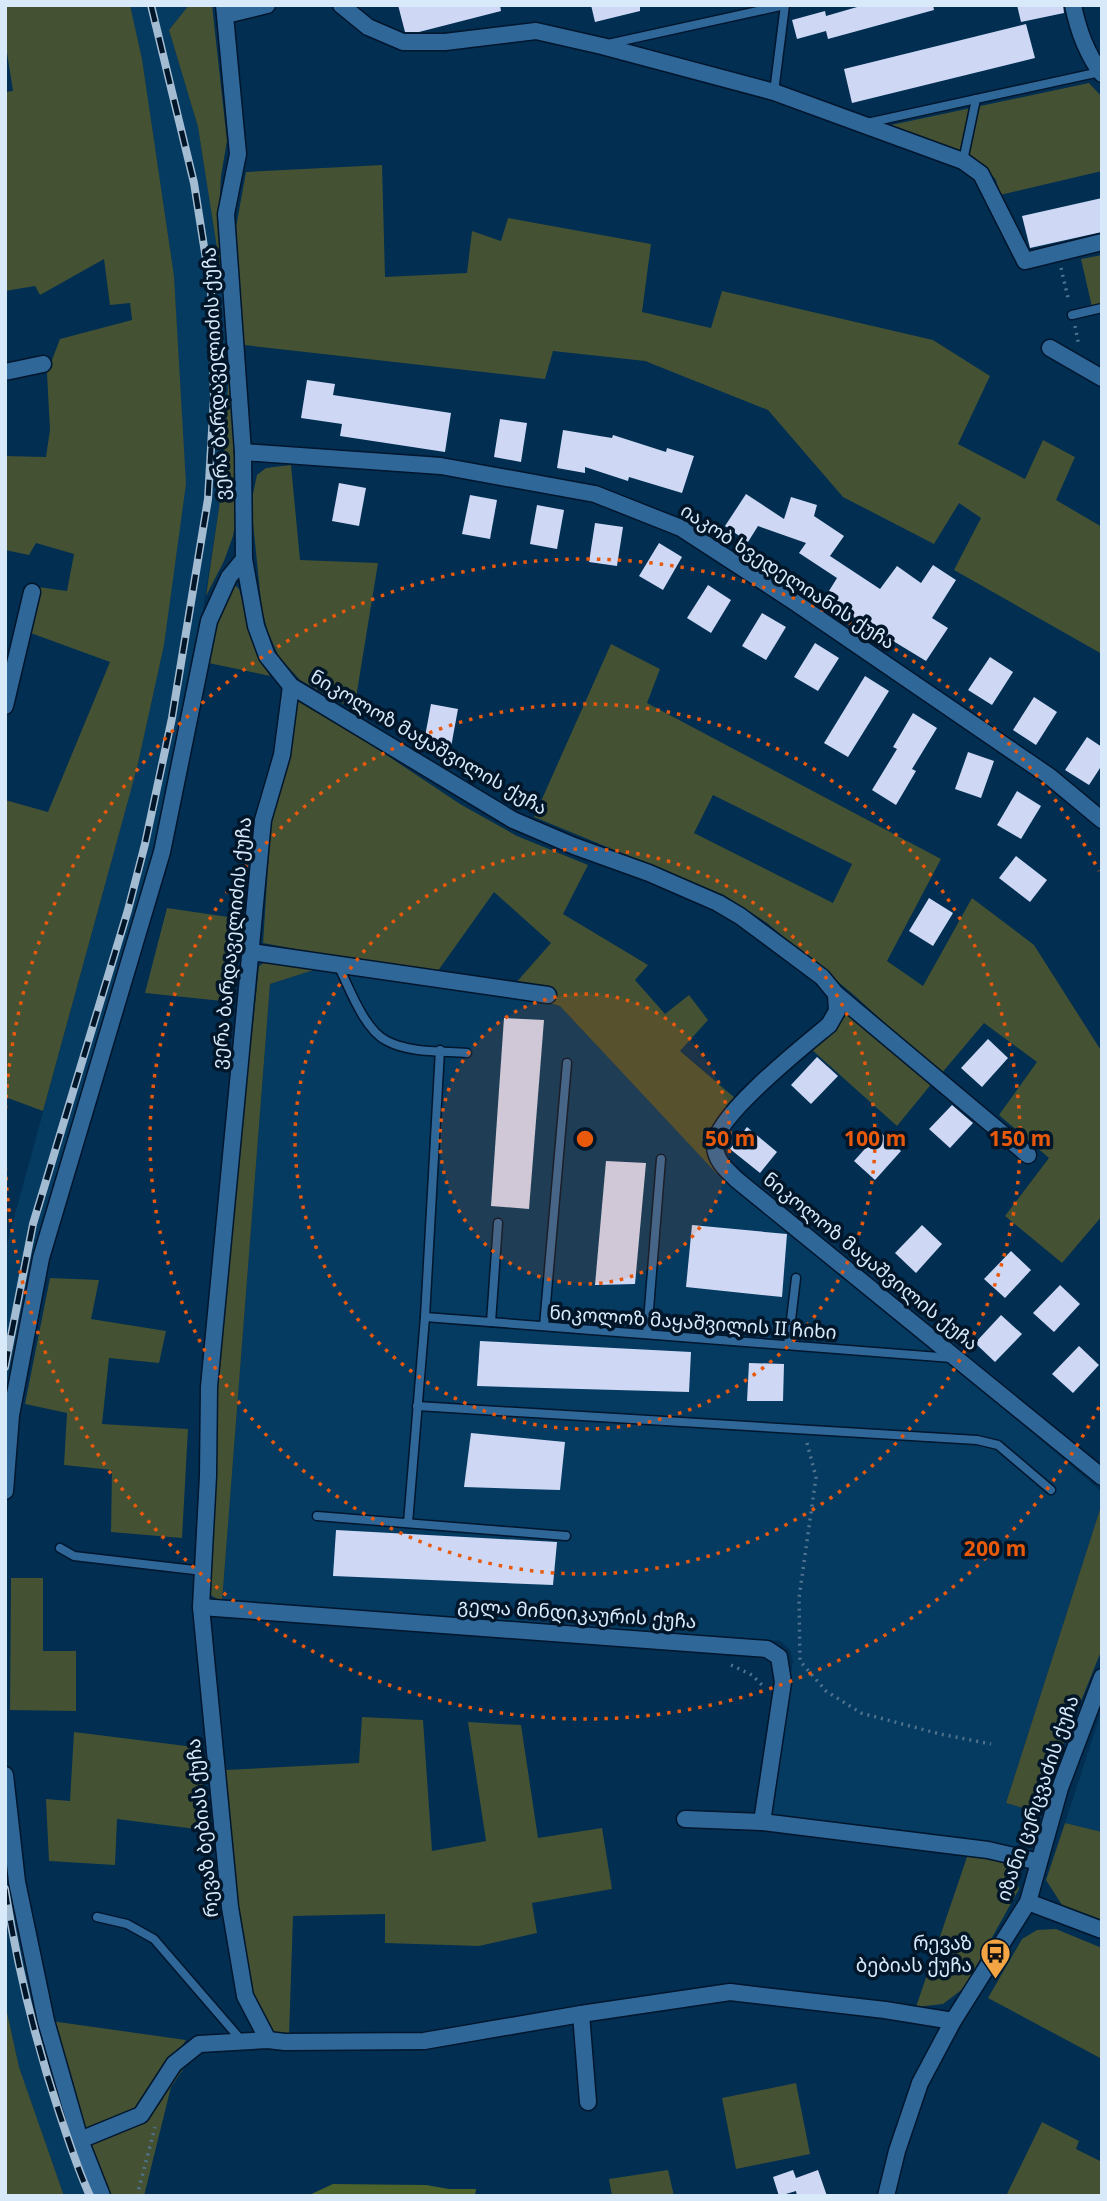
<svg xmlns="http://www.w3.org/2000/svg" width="1107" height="2201" font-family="Georgia,'Noto Sans Georgian',serif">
  <rect width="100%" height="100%" fill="#012e51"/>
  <g fill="#053a61">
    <polygon points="130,5 189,5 169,30 198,127 224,293 229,371 221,494 177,776 5,1410 5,1251 137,768 164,645 185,484 174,276 142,59"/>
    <polygon points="320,968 560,1006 718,1175 980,1388 1102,1492 1102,1503 1006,1803 1036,1812 1026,1849 1018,1854 966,1839 779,1820 773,1816 769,1809 793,1661 790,1650 780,1641 222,1602 270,984"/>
    <polygon points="1102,1709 1102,1832 1065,1823"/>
    <polygon points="5,1841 96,2196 64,2196 19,2067 5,2003"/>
  </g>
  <g fill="#445133" fill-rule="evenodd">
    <polygon points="5,5 130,5 142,59 174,276 186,484 164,645 137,768 43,1111 5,1097 5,800 48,812 110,662 28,632 38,587 67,591 74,554 36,543 29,555 5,550 5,456 46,457 50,430 47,373 60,339 132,320 130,303 110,305 104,259 40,295 35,286 5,291 5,92 13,91 5,40"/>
    <polygon points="189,5 212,5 227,141 221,176 219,211 224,293 198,127 169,30"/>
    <polygon points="1089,83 1102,97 1102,171 1000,195 996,180 983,164 891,125"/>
    <polygon points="382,165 385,277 467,273 472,231 501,241 508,218 651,244 642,312 711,328 722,291 933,340 990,376 958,444 1025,479 1043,440 1075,457 1056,500 1102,527 1102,654 954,570 981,518 959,503 934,544 843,497 768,410 645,361 553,351 545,379 244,345 236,227 246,172"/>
    <polygon points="1102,255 1102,305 1092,307 1081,259"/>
    <polygon points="229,371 239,505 233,536 224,561 206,596 221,494"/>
    <polygon points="291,465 300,560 378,563 354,710 300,680 279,657 268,632 262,611 251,503 257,475 266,468"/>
    <polygon points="235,585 239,589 258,657 270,676 204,662 212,622 229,586"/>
    <path d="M 611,644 L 660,669 L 647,703 L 941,859 L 887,961 L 923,986 L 972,898 L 1034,945 L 1102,1052 L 1102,1216 L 1062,1263 L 1005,1216 L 1049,1158 L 999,1115 L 1037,1062 L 984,1023 L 941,1074 L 854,995 L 767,923 L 724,895 L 534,817 ZM 713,795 L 852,864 L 833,903 L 694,833 Z"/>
    <polygon points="298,702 307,702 460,804 517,836 588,865 563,914 648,965 635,980 665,1014 689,995 708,1020 680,1051 735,1098 711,1131 706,1149 718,1175 560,1006 549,1003 549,990 514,985 551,943 494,892 435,975 263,943 271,819 285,777 294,709"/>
    <polygon points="167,908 242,919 232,1002 145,993"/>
    <polygon points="268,960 320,968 270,984 222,1602 209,1594 214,1395 259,966"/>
    <polygon points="849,1013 933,1082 897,1126 811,1049"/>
    <polygon points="50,1278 99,1280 91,1319 166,1331 159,1363 109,1358 102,1424 188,1429 182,1538 111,1532 112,1470 64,1465 67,1413 25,1404"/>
    <polygon points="1102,1503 1102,1649 1036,1812 1006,1803"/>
    <polygon points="11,1578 43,1578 43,1651 76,1651 76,1711 10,1710"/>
    <polygon points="362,1717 423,1720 432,1851 486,1841 468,1722 521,1725 538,1838 602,1828 612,1889 532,1903 537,1933 479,1946 385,1943 385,1914 293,1916 289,2036 274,2035 253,1998 239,1920 225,1770 359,1763"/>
    <polygon points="74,1732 202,1748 204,1830 117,1819 115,1865 49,1861 46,1799 70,1801"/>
    <polygon points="1065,1823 1102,1832 1102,1920 1062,1905 1046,1880"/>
    <path d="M 968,1854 C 995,1857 1014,1858 1019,1889 L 964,1988 L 943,2004 L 916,2007 Z"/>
    <polygon points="1056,1929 1102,1948 1102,2059 988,1998 1022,1939 1037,1930"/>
    <polygon points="5,2003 19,2067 64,2196 5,2196"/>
    <polygon points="51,2021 186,2040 142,2106 89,2131 82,2128"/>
    <polygon points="190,2059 171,2087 144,2196 111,2196 91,2144 164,2092"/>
    <polygon points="796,2083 810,2154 736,2169 722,2098"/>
    <polygon points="1042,2122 1079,2141 1076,2149 1102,2162 1102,2191 1099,2196 1006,2196"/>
    <polygon points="668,2170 674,2196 612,2196 609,2179"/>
  </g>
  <polygon fill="#4c632c" points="333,2184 426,2185 449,2189 476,2189 475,2196 307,2196"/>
  <g fill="#ced8f4">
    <polygon points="398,5 500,5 501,11 419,32 405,32"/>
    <polygon points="591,5 640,5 640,11 595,22"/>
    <polygon points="864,5 933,5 934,10 828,39 826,31 797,39 792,20 825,11 826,16"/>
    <polygon points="1017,5 1063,5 1064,13 1021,22"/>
    <polygon points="1026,24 1035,58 852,103 844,69"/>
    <polygon points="1102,198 1102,232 1030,248 1022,216"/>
    <polygon points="307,380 335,384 333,395 451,413 445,452 340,436 342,424 301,418"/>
    <polygon points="500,419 527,423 521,462 494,457"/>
    <polygon points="563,430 612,438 613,435 666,452 667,448 694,456 682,493 629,477 628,481 585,467 585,473 557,468"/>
    <polygon points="339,483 366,488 359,526 332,521"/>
    <polygon points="746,494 784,519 791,497 817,505 814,516 844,536 830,556 880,589 897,566 921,583 933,565 956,580 932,618 948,628 926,661 824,599 837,578 799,553 806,543 758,526 748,542 725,526"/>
    <polygon points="470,495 497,500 490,539 462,534"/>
    <polygon points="537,505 564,510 557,549 530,544"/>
    <polygon points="595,523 623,527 617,566 589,562"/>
    <polygon points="659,543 682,557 663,590 639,576"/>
    <polygon points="708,585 731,600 711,633 687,618"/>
    <polygon points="762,613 786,627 766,660 742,646"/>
    <polygon points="815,643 839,658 818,691 794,677"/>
    <polygon points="990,657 1013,672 992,705 968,690"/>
    <polygon points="865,676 889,691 848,757 824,743"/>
    <polygon points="1034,697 1057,712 1036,745 1013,730"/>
    <polygon points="431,704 458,709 451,747 424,742"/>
    <polygon points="913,713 937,728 912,769 916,771 896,805 872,790 897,749 893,747"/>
    <polygon points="1087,737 1102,747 1102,765 1089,785 1065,770"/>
    <polygon points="968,752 994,761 981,798 955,789"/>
    <polygon points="1017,791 1041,806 1021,839 997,825"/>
    <polygon points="1016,856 1047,880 1030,902 999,878"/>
    <polygon points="929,898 953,913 933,946 909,931"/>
    <polygon points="504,1018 544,1020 529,1209 491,1206"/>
    <polygon points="988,1039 1008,1058 982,1087 961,1068"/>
    <polygon points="817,1057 838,1076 811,1104 791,1085"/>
    <polygon points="952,1105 973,1123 950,1148 929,1129"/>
    <polygon points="747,1127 777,1152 760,1173 730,1149"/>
    <polygon points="880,1132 901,1151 875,1180 854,1161"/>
    <polygon points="606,1161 646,1163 635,1284 595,1285"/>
    <polygon points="692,1225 787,1234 782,1297 686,1287"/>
    <polygon points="922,1225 942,1244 916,1273 895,1253"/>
    <polygon points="1011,1251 1031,1270 1005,1298 984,1279"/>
    <polygon points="1060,1285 1080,1304 1054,1332 1033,1313"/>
    <polygon points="1001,1315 1022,1334 995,1362 975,1343"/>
    <polygon points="480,1341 691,1352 689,1392 477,1386"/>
    <polygon points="1079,1346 1099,1365 1073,1393 1052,1374"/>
    <polygon points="749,1363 784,1364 783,1401 747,1401"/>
    <polygon points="471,1433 565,1442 560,1490 464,1487"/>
    <polygon points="336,1530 557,1542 553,1585 333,1576"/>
    <polygon points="793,2170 796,2178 818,2170 827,2196 797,2196 796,2191 779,2196 773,2177"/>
  </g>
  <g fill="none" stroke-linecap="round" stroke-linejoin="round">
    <defs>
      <g id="service">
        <polyline points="608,44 785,5"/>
        <polyline points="774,92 785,5"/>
        <polyline points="867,123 1100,72"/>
        <polyline points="963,161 976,99"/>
        <polyline points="1072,315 1102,308"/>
        <path d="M 338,965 C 349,987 364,1030 387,1041 C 410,1053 441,1051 467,1053"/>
        <polyline points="425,1317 952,1358"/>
        <polyline points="491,1322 498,1223"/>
        <polyline points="544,1326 567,1063"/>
        <polyline points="647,1334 661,1159"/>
        <polyline points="788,1345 796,1278"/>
        <polyline points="417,1406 977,1440 998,1445 1051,1490"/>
        <polyline points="317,1516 566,1536"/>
        <polyline points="408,1523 425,1317 440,1050"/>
        <polyline points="60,1548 74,1556 203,1571"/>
        <polyline points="97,1917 127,1924 154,1939 242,2041"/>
      </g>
      <g id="minor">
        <polyline points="224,5 238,154 226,214 243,452 244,559 256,626 267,656 291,686 513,820 574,846 649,873 718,903 740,916 822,977 836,994 1028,1155"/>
        <polyline points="341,5 368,27 403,42 445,42 536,31 602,46 774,92 963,161 981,174 1025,261 1102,242"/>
        <path d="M 1073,5 C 1078,30 1086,53 1102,74"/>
        <polyline points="226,15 267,5"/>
        <polyline points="1050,348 1102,378"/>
        <polyline points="5,372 43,364"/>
        <polyline points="243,452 441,466 595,494 681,528 790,599 1049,776 1102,820"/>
        <polyline points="5,706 32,592"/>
        <polyline points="251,952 548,995"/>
        <path d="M 836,994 L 837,1011 L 829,1025 C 805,1045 715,1116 715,1145 C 715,1161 727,1170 737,1180 L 1102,1477"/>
        <polyline points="5,1491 11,1415 41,1258 162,852 209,621 229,577 244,559"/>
        <polyline points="201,1607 767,1649 779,1657 783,1682 762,1822"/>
        <polyline points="5,1775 17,1882 46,2021 80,2140 102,2196"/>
        <polyline points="685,1819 762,1822 988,1850 1039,1862"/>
        <polyline points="1028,1902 1102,1930"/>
        <polyline points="581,2014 588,2102"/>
        <polyline points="268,2040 245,1996 230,1907 201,1607 208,1476 209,1387 263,820 282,755 291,686"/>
        <polyline points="80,2140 141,2115 174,2064 199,2044 268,2040 285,2042 424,2041 581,2014 730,1992 885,2010 953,2021"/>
        <polyline points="886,2196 897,2151 920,2083 953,2021 1028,1902 1060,1788 1102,1677"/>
      </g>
    </defs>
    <use href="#service" stroke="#00162d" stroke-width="11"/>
    <use href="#minor" stroke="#00162d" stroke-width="19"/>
    <g stroke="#50738f" stroke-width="3.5" stroke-dasharray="2 5" stroke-linecap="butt">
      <polyline points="1061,268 1069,302"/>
      <polyline points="1075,326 1079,346"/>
      <polyline points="807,1443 816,1477 799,1598 800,1661 826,1691 861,1713 940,1734 991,1744"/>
      <polyline points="731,1665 752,1675 765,1688"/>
      <polyline points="137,2196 155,2127"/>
    </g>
    <use href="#service" stroke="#306799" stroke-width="8"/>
    <use href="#minor" stroke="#306799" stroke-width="16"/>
    <defs>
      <g id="rail">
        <polyline points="5,1367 33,1224 128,910 145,844 172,718 208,499 214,397 211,291 194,183 151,5"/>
        <path d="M 5,1889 C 17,1965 35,2041 60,2115 C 69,2142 78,2170 90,2196"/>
      </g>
    </defs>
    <use href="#rail" stroke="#a4bcd1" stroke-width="8"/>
    <use href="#rail" stroke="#011629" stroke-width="5" stroke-dasharray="16" stroke-linecap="butt"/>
  </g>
  <circle cx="585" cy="1139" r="145" fill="#e8590c" fill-opacity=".12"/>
  <g fill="none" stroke="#e8590c" stroke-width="3.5" stroke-dasharray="3.5 7">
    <circle cx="585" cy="1139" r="145"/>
    <circle cx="585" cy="1139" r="290"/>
    <circle cx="585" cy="1139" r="435"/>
    <path d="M1099 1407A580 580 0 0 1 5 1159M5 1119A580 580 0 0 1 1099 871"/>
  </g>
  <defs>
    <symbol id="bus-pin" viewBox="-11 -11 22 30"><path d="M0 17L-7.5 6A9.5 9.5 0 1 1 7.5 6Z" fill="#f3a443" stroke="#011629"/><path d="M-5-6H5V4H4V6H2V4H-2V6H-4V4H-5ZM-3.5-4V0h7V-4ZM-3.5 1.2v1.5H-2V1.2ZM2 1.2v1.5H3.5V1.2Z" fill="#111"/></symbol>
  </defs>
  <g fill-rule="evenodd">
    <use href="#bus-pin" x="978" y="1936" width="35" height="47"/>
  </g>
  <g text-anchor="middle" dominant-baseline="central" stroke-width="7" stroke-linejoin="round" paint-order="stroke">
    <g font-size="19" fill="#d8e9fa" stroke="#011629">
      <text transform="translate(215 374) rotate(-93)">ვერა ბარდაველიძის ქუჩა</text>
      <text transform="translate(788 576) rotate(33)">იაკობ ხვედელიანის ქუჩა</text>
      <text transform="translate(429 742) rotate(30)">ნიკოლოზ მაყაშვილის ქუჩა</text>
      <text transform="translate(231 943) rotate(-84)">ვერა ბარდაველიძის ქუჩა</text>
      <text transform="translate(871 1261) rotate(39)">ნიკოლოზ მაყაშვილის ქუჩა</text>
      <text transform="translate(693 1322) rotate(4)">ნიკოლოზ მაყაშვილის II ჩიხი</text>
      <text transform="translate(577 1613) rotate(4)">გელა მინდიკაურის ქუჩა</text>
      <text transform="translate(1037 1798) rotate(-71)">იზანი ცერცვაძის ქუჩა</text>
      <text transform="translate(202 1828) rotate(-96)">რევაზ ბებიას ქუჩა</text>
    </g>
    <g font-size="19" fill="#d8e9fa" stroke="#011629" text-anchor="end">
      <text x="972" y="1943">რევაზ<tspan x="972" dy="22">ბებიას ქუჩა</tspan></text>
    </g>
  </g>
  <circle cx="585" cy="1139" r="10" fill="#e8590c" stroke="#011629" stroke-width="3.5"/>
  <g font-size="21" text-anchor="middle" font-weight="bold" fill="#e8590c" stroke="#011629" stroke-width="7" stroke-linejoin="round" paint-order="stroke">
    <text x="730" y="1146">50 m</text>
    <text x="875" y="1146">100 m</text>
    <text x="1020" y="1146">150 m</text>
    <text x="995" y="1556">200 m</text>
  </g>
  <rect width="1107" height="2201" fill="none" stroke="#d8e9fa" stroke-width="14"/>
</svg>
